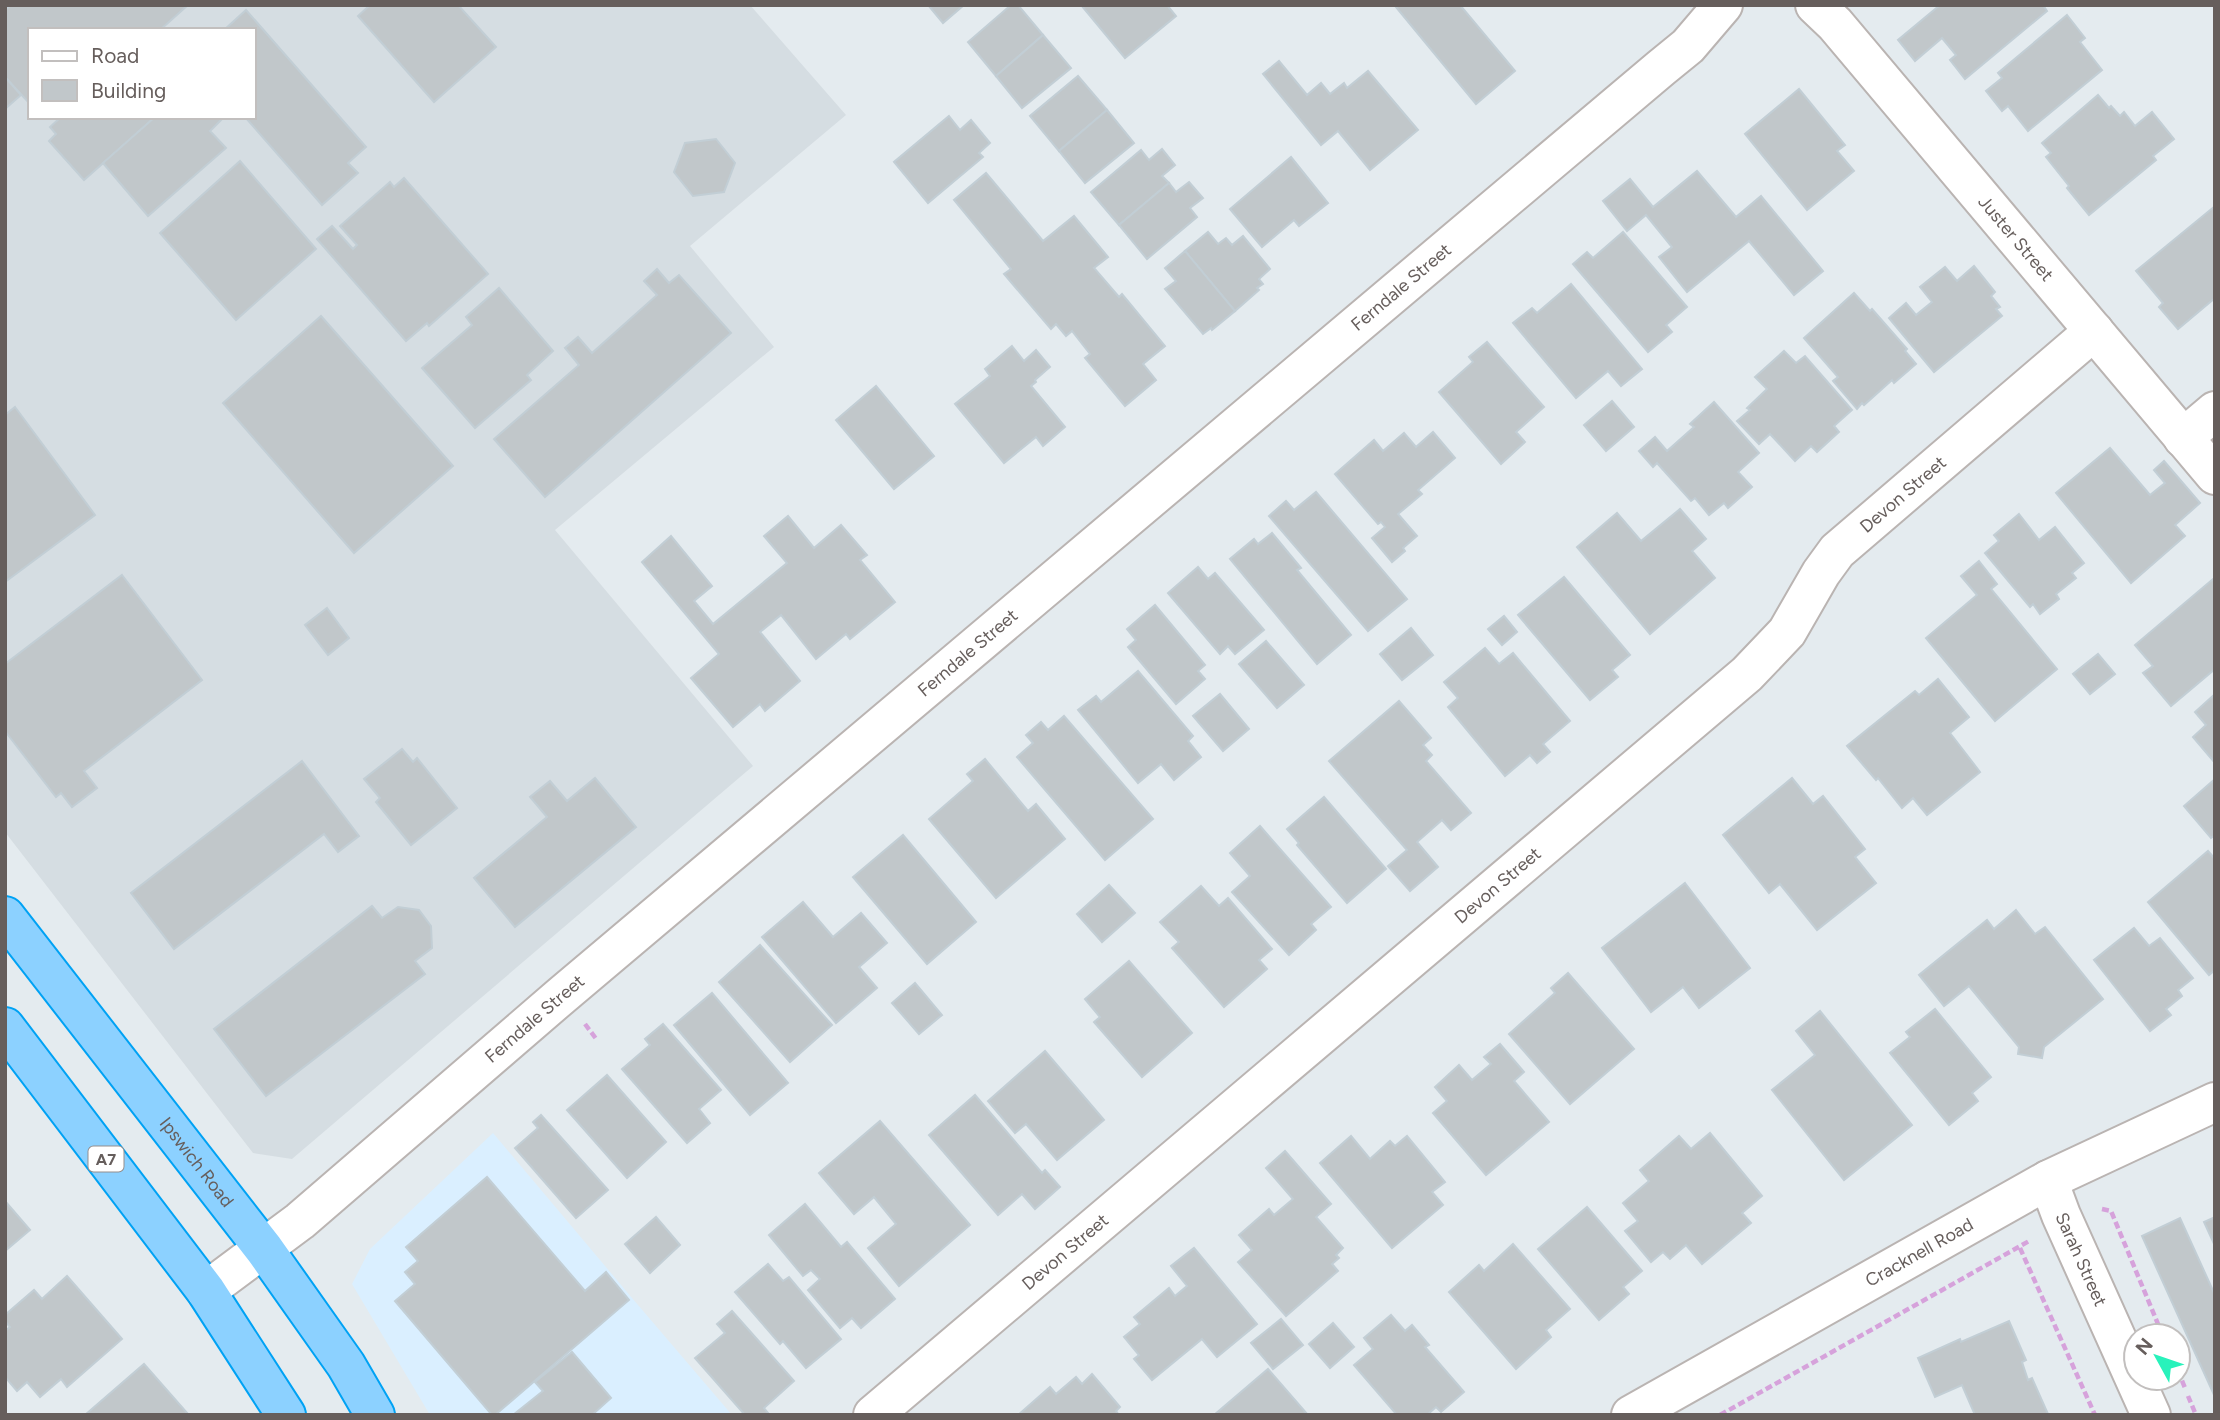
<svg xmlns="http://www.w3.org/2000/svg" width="2220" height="1420" font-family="Figtree,sans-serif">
  <rect width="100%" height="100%" fill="#e4ebef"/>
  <polygon fill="#daefff" points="493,1133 632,1298 732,1415 430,1415 352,1284 370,1249"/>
  <path fill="#d5dde2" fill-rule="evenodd" d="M 5,5 L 750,5 L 846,115 L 690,246 L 774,347 L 555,530 L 753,766 L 292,1159 L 253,1153 L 5,832 ZM 30,30 L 254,30 L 254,117 L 30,117 Z"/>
  <g fill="#c1c7ca" stroke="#c2ced5" stroke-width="2">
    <polygon points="11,5 188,5 160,30 30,30 30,104 5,77 5,10"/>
    <polygon points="370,5 458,5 496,47 434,102 358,16"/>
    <polygon points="928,5 964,5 943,23"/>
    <polygon points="1011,5 1018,5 1043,35 996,76 968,42"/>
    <polygon points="1081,5 1167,5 1176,16 1125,58"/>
    <polygon points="1397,5 1460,5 1515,71 1476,104 1396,7"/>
    <polygon points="1940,5 2043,5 2047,11 1965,79 1950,60 1956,55 1942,38 1915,61 1898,40"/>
    <polygon points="246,10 366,147 348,163 358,173 322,205 245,117 254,117 254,30 224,30"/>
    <polygon points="2067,15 2085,38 2080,42 2102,70 2028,131 2008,106 2002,111 1986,91 2002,78 1998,73"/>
    <polygon points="1043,35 1071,68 1022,108 996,76"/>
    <polygon points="1279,61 1307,95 1321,83 1330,94 1344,83 1347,88 1368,71 1418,130 1370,170 1338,131 1321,145 1263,74"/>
    <polygon points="1078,76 1107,110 1059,151 1030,116"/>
    <polygon points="5,77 21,95 5,109"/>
    <polygon points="1799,89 1845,145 1837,151 1854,171 1807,210 1745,134"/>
    <polygon points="2098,95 2109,108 2111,106 2120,116 2124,112 2135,126 2152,112 2174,139 2153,156 2156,160 2089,215 2067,188 2069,186 2046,157 2051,153 2042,143"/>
    <polygon points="1107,110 1134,143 1085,183 1059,151"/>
    <polygon points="949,116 960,130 971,120 990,143 979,153 983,157 928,203 894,162"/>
    <polygon points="61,117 155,117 84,180 49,141 56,134 50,127"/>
    <polygon points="155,117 219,117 221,120 210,131 226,148 148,216 103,163"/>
    <polygon points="716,139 735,163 724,192 693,196 674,172 685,143"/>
    <polygon points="1162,149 1175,165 1162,176 1169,183 1119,225 1091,192 1141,150 1149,160"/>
    <polygon points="1291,157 1328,203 1299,226 1294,220 1262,247 1230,209"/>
    <polygon points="240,161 316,249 236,320 160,233"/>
    <polygon points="1697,171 1736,217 1761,196 1823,271 1794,295 1749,241 1687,292 1659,257 1672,247 1646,215 1627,231 1603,201 1630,179 1653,207"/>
    <polygon points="986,173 1043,241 1074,216 1108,257 1094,268 1119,297 1122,294 1165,346 1143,364 1156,380 1125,406 1085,358 1090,354 1072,331 1066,336 1056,324 1051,329 1004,274 1011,269 954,200"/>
    <polygon points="404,178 488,274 429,326 427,323 406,341 317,239 332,226 353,249 357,245 340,226 390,182 394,187"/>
    <polygon points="1189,182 1203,198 1190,208 1197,217 1147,259 1119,225 1169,183 1176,192"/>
    <polygon points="2215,206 2215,298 2178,329 2159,307 2163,303 2136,271"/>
    <polygon points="1208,232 1218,244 1226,238 1232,245 1243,236 1270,269 1259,279 1263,284 1257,288 1259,290 1235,311 1185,251"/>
    <polygon points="1623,232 1687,307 1666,325 1672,332 1648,352 1573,264 1587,252 1593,258"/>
    <polygon points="1185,251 1235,311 1212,330 1211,328 1203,334 1165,289 1176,281 1165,268"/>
    <polygon points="1974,266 1995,292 1991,296 2000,307 1996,309 2002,316 1934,372 1889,318 1906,303 1916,315 1932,302 1920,287 1945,267 1957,281"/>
    <polygon points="657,269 669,283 679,275 731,333 545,497 494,439 579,365 565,348 578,337 592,353 657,295 644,281"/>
    <polygon points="1571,284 1642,369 1621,386 1608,371 1576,398 1513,323 1532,308 1537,313"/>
    <polygon points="499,288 553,351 527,375 531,380 475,428 422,368 472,325 466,317"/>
    <polygon points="1854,293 1870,311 1872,309 1907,349 1905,351 1916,364 1894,383 1892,380 1864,405 1862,403 1857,409 1833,381 1838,377 1804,338"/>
    <polygon points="321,316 453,466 354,553 223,403"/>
    <polygon points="1487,342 1544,407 1516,432 1525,442 1501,464 1439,392 1473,362 1469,357"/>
    <polygon points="1012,346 1024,361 1036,350 1050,367 1035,380 1036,382 1031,386 1065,427 1043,446 1036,437 1004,463 955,404 990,376 985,369"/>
    <polygon points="1784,351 1796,363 1805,356 1852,410 1834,426 1839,432 1817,452 1811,446 1795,461 1770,434 1759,444 1737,421 1750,410 1747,408 1767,389 1755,377"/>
    <polygon points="876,386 934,456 894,489 836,420"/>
    <polygon points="1612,401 1634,427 1606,451 1584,425"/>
    <polygon points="1714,402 1759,453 1738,472 1752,487 1728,508 1724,503 1709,515 1695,498 1691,501 1657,463 1653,467 1639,451 1655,437 1667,451 1694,427 1690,424"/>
    <polygon points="15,407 95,515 5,582 5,415"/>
    <polygon points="1433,432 1455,458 1418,490 1422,494 1398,514 1417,536 1403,548 1405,551 1392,562 1372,538 1385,527 1381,522 1378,524 1335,474 1374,440 1383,451 1404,433 1416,447"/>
    <polygon points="2110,448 2150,495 2165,483 2154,470 2164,461 2200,503 2175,525 2185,536 2131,583 2056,493"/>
    <polygon points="1316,492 1407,599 1368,631 1269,516 1286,501 1294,510"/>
    <polygon points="1680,509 1706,539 1692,551 1715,578 1650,634 1577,547 1617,513 1641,541"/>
    <polygon points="2019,514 2039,540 2055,527 2084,563 2072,573 2076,578 2056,594 2059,599 2040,614 2033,604 2030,607 1985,553 1999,541 1994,535"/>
    <polygon points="788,516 814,548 841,525 867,555 860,560 895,602 850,639 846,634 816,659 781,615 760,632 800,681 765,711 760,704 733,727 691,678 719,654 642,562 671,536 712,586 694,601 713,624 787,563 764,536"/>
    <polygon points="1272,533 1301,568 1297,570 1351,635 1317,664 1230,559 1254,539 1258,544"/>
    <polygon points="1979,561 1997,584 1991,589 2057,669 1995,721 1926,638 1977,595 1961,576"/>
    <polygon points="1198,567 1208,579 1215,573 1264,630 1235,654 1228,646 1220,654 1168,593"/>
    <polygon points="122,575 202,680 84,771 97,788 72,807 61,793 56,797 5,731 5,664"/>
    <polygon points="1564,577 1630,655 1612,670 1618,677 1590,700 1518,615"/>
    <polygon points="2213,579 2215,581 2215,669 2171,706 2143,673 2153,666 2135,645"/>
    <polygon points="1155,605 1205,665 1198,671 1205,679 1176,704 1128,647 1136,640 1127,629"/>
    <polygon points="327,608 349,638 328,655 305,625"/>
    <polygon points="1504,616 1517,632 1502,645 1488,629"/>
    <polygon points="1411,628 1433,655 1402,680 1380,654"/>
    <polygon points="1266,641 1304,685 1277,708 1239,664"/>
    <polygon points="1485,648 1499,664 1513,653 1570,721 1543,744 1550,752 1537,763 1530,755 1505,776 1448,707 1458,698 1444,682"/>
    <polygon points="2098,654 2115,674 2090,694 2073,674"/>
    <polygon points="1138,671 1193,736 1188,741 1201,757 1174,780 1161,764 1138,783 1078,710 1096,696 1101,702"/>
    <polygon points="1938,679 1969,717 1950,733 1980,772 1927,815 1913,798 1902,808 1878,778 1876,780 1847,746 1915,691 1919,695"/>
    <polygon points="1220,694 1249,729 1223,751 1193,716"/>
    <polygon points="2215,694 2215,763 2193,737 2206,725 2195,712"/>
    <polygon points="1399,701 1431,738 1423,745 1432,755 1426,761 1471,813 1451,830 1442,820 1417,842 1438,867 1410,891 1388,866 1407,850 1329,761"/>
    <polygon points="1064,716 1153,819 1105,860 1017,757 1033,743 1026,735 1041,722 1048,730"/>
    <polygon points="402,749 413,762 417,758 457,808 411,845 376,802 380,798 364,779"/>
    <polygon points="985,759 1028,811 1036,804 1065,839 996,898 929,819 973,781 967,774"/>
    <polygon points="302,761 359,836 338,852 324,834 174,949 131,893"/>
    <polygon points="595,778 636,827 515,927 474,878 547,817 530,797 550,781 567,801"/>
    <polygon points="1792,778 1813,804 1823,796 1865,849 1855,857 1876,883 1817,930 1780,884 1769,893 1723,835"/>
    <polygon points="2215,779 2215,835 2211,838 2184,806"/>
    <polygon points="1324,797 1386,869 1347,903 1297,845 1299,843 1287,829"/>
    <polygon points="1260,826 1331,907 1311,924 1316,930 1289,955 1232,892 1250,876 1230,853"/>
    <polygon points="903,835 976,922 927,964 853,877"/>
    <polygon points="2208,851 2215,859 2215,970 2209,975 2148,902"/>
    <polygon points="1685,883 1750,968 1699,1008 1683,987 1651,1012 1602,948"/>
    <polygon points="1109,885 1135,913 1102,942 1077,914"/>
    <polygon points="1201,886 1219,906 1228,898 1272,949 1259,960 1267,969 1224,1007 1172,948 1179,942 1160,922"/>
    <polygon points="803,902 833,937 861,913 887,943 859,967 877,988 836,1023 762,937"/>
    <polygon points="372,906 382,918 398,907 419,910 431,926 432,948 415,961 425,974 266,1096 214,1029"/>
    <polygon points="2016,910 2035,934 2045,927 2103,999 2044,1047 2042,1058 2018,1054 2019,1047 1969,986 1944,1006 1919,975 1987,920 1994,929"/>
    <polygon points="2134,928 2149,946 2160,938 2193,978 2178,990 2182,996 2166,1009 2171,1015 2150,1031 2094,960"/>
    <polygon points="760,945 832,1025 790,1062 719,982"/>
    <polygon points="1129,961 1192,1033 1142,1077 1094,1022 1100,1017 1085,999"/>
    <polygon points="1568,973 1634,1049 1570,1104 1509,1034 1555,993 1551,988"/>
    <polygon points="915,983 942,1015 919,1034 892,1003"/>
    <polygon points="712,993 788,1083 750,1115 674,1025"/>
    <polygon points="1935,1009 1991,1077 1972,1093 1978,1101 1949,1125 1890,1053 1910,1037 1906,1032"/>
    <polygon points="1820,1011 1912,1125 1844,1180 1772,1090 1815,1055 1796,1031"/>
    <polygon points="663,1024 721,1090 699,1109 710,1123 687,1143 622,1069 650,1045 645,1039"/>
    <polygon points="1500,1044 1524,1072 1514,1081 1549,1122 1486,1175 1433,1113 1447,1101 1435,1087 1459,1065 1472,1080 1491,1064 1484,1057"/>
    <polygon points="1045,1051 1104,1120 1057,1160 1026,1124 1015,1133 988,1101"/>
    <polygon points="607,1075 666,1142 627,1178 567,1110"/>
    <polygon points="975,1095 1042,1173 1045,1170 1060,1187 1035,1209 1022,1194 998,1215 929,1135"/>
    <polygon points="541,1115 608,1190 576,1218 515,1148 538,1128 533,1122"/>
    <polygon points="880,1121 970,1225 899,1286 868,1248 896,1224 874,1197 854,1214 819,1173"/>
    <polygon points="1710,1133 1762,1196 1742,1213 1751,1223 1702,1264 1686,1245 1670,1259 1663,1252 1651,1262 1625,1231 1638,1221 1623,1203 1649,1181 1640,1170 1679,1136 1691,1149"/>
    <polygon points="1351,1136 1370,1159 1390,1141 1395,1146 1407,1136 1445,1182 1432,1192 1443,1205 1392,1248 1320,1163"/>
    <polygon points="1285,1151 1331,1204 1316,1217 1343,1248 1336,1255 1339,1258 1332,1264 1338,1271 1286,1316 1238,1262 1252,1250 1239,1235 1269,1209 1274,1215 1293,1199 1266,1168"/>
    <polygon points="487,1177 585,1291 606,1272 629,1300 495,1415 492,1415 395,1301 415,1284 405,1272 418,1261 406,1247"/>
    <polygon points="5,1201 30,1230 5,1251"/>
    <polygon points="805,1204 841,1247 847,1242 895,1299 861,1328 852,1318 840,1328 808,1290 820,1279 811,1270 803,1276 769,1235"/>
    <polygon points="1587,1207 1642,1271 1623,1287 1629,1294 1599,1320 1538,1249"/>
    <polygon points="656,1217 680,1245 650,1273 625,1244"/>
    <polygon points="2215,1217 2215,1246 2204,1222"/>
    <polygon points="2180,1218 2215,1295 2215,1397 2142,1236"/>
    <polygon points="1513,1244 1570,1309 1546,1330 1551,1337 1516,1369 1449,1292 1479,1265 1484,1271"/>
    <polygon points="1194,1248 1257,1324 1217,1357 1202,1339 1152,1380 1134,1359 1139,1355 1124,1337 1140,1324 1134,1317 1169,1288 1175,1296 1187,1286 1171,1266"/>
    <polygon points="768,1264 783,1281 789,1277 841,1339 806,1368 783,1341 780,1344 735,1292"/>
    <polygon points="67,1276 122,1339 67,1387 61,1379 40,1397 27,1382 17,1391 5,1377 5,1331 10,1327 5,1321 5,1315 34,1290 42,1299"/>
    <polygon points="732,1311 794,1381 764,1408 768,1413 766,1415 745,1415 695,1358 725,1333 717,1324"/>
    <polygon points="1391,1315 1405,1331 1412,1325 1429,1345 1425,1347 1464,1392 1441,1412 1436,1407 1427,1415 1397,1415 1354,1365 1373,1349 1364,1338"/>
    <polygon points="1281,1319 1303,1345 1273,1369 1251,1343"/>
    <polygon points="2009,1321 2026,1360 2022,1362 2028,1380 2032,1378 2048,1414 1975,1415 1962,1385 1935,1397 1918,1358 1960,1339 1961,1342"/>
    <polygon points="1333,1323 1354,1347 1330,1368 1309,1344"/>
    <polygon points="572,1352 611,1398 592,1415 513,1415 543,1391 535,1382"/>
    <polygon points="144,1364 188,1414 85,1415"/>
    <polygon points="1268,1369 1308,1415 1214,1415"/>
    <polygon points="1092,1374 1120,1407 1116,1411 1119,1415 1018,1415 1050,1387 1056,1394 1076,1377 1082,1384"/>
  </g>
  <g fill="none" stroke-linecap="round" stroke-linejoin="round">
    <defs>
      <g id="minor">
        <path id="s1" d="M 1815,5 L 1835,24 L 2215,475"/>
        <polyline points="2183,438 2215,411"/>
        <path id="s2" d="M 2048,1180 L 2061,1215 L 2151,1415"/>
        <path id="s3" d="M 206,1291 L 300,1221 L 561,996 L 1661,68 L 1688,46 L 1723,5"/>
        <path id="s4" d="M 873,1415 L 1747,674 L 1787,632 L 1821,573 L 1837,551 L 2094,331"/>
        <path id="s5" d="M 1631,1415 L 2048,1180 L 2215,1102"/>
      </g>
      <g id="highway">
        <path id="s6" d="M 5,916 L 264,1249 L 346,1365 L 375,1415"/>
        <polyline points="5,1027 206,1291 286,1415"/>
      </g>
    </defs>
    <use href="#minor" stroke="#bab4b2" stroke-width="42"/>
    <use href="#highway" stroke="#00a2f4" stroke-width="42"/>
    <g stroke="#d6a2db" stroke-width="4.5" stroke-dasharray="7 3.5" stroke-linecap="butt">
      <polyline points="585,1024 597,1040"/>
      <polyline points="2102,1209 2111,1211 2163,1336"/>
      <polyline points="2020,1248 2095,1415"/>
      <polyline points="2178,1371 2185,1388"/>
      <polyline points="2188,1396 2196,1415"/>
      <polyline points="1720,1415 2031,1240"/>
    </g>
    <use href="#minor" stroke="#fff" stroke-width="38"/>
    <use href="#highway" stroke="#8cd1ff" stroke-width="38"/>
  </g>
  <g text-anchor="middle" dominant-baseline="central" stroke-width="5" stroke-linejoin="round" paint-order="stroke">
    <rect fill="#fff" stroke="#948e8d" stroke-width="2" x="88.5" y="1146.5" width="35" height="25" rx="5"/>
    <g font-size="16" font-weight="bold" fill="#665e5c">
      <text x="106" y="1159">A7</text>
    </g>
    <g font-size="18" fill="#665e5c" stroke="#fff">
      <text stroke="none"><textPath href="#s1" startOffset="308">Juster Street</textPath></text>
      <text stroke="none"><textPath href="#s3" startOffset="1561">Ferndale Street</textPath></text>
      <text stroke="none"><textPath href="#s4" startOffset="1386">Devon Street</textPath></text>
      <text stroke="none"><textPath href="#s3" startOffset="994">Ferndale Street</textPath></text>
      <text stroke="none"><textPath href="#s4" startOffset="819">Devon Street</textPath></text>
      <text stroke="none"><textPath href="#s3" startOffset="427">Ferndale Street</textPath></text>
      <text stroke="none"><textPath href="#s6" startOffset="312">Ipswich Road</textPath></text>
      <text stroke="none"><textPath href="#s4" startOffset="252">Devon Street</textPath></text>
      <text stroke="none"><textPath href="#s5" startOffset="331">Cracknell Road</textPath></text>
      <text stroke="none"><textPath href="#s2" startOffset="86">Sarah Street</textPath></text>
    </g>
  </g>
  <rect width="2220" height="1420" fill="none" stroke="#665e5c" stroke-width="14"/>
  <rect x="28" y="28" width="228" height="91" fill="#ffffff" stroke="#c2bfbe" stroke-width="2"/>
  <rect x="42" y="51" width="35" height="10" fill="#ffffff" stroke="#c2bfbe" stroke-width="2"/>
  <text x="91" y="63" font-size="21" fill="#665e5c">Road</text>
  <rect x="42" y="80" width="35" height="21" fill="#c1c7ca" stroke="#c2bfbe" stroke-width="2"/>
  <text x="91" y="98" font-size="21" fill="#665e5c">Building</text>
  <g transform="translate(2157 1357) rotate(310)"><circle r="33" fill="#ffffff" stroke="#c2bfbe" stroke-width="2"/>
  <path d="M0-5L12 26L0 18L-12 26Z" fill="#28f2bb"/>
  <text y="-10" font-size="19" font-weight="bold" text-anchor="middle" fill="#665e5c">N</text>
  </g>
</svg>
